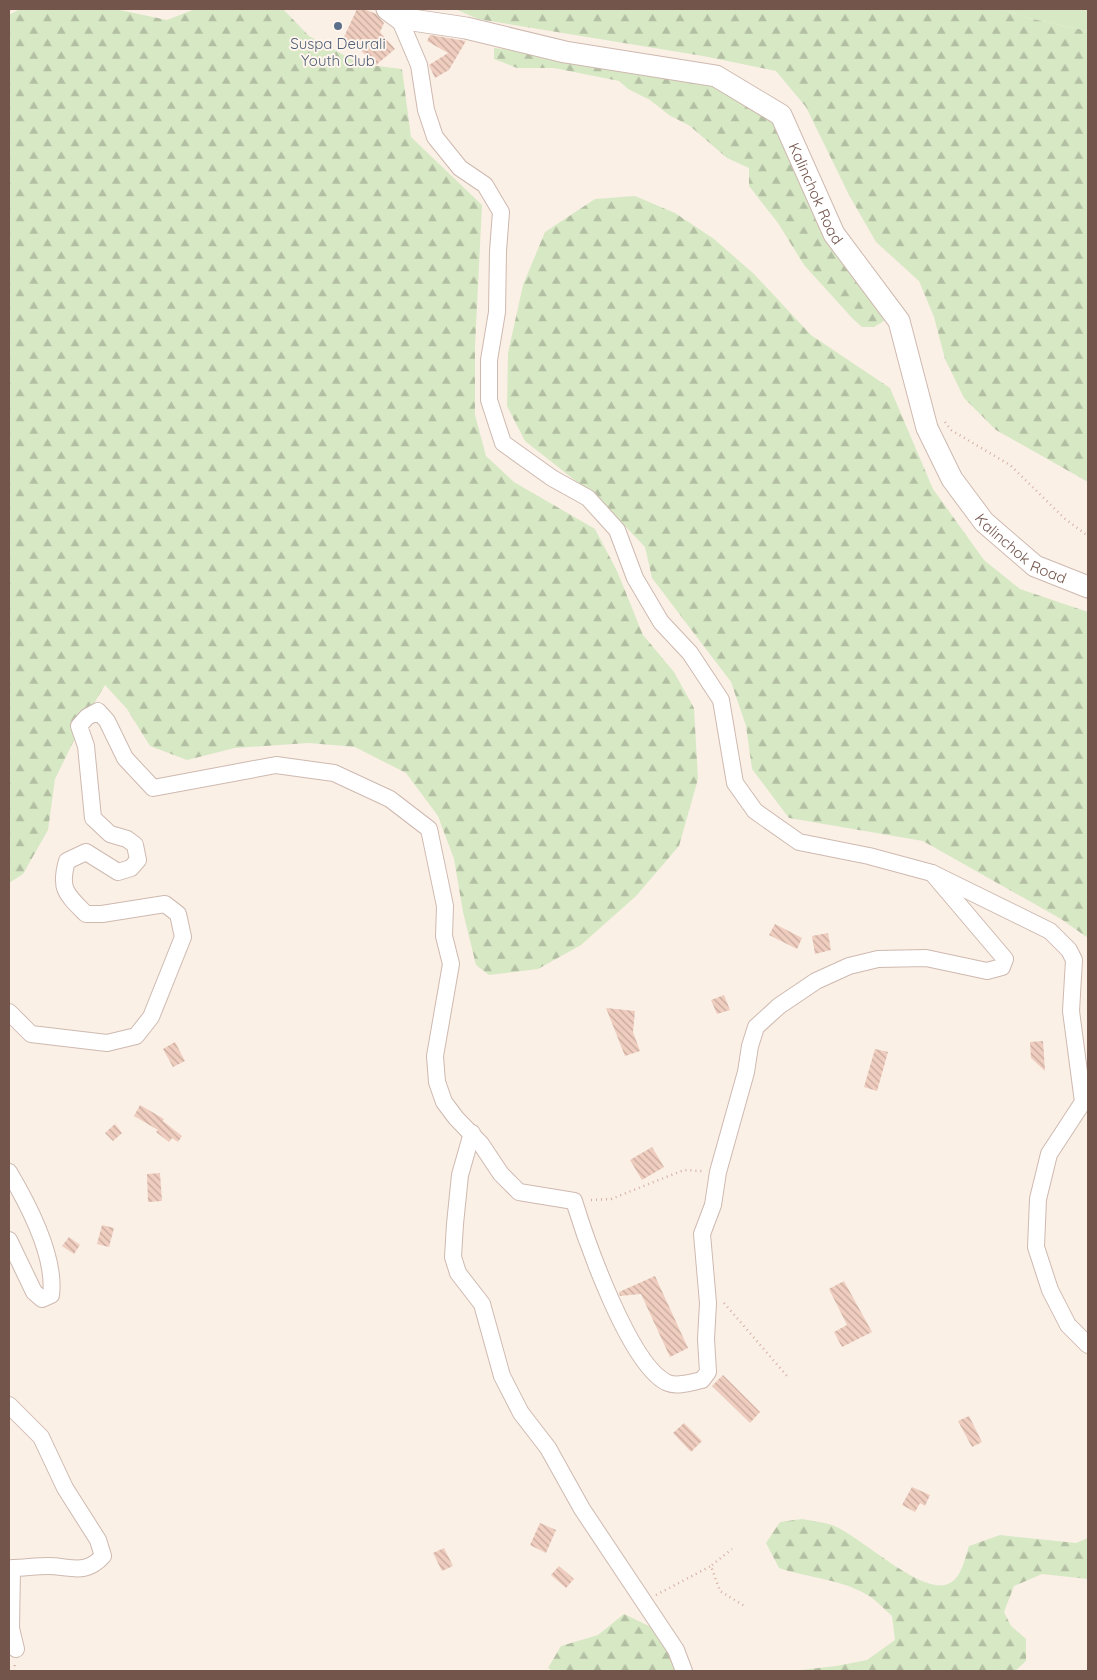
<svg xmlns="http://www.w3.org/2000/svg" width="1097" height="1680" font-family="Quicksand,sans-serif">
  <defs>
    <pattern id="forest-firs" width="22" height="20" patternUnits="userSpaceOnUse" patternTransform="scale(1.25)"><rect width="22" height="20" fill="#d7e8c5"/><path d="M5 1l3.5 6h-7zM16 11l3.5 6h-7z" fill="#b3bfa2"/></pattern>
    <pattern id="building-back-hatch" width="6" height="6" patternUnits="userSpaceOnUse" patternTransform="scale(1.25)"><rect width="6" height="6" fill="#efcdbf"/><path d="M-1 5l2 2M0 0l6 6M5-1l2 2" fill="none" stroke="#c6a99d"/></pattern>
  </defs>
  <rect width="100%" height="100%" fill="#fbf0e6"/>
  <polygon fill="#d7e8c5" points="1003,9 1088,9 1088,31 1028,18"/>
  <g fill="url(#forest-firs)">
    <polygon points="20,9 115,9 167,20 195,9 283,9 309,36 360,64 402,69 411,137 482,205 475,347 475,415 486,456 514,482 595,529 617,571 643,635 674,672 694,708 698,779 679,846 636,896 581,945 538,969 489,975 476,965 463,912 454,859 438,816 406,773 355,747 309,743 235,748 187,760 150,746 127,709 105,685 83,722 55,779 48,830 23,874 9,883 9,15"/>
    <polygon points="455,9 1003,9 1028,18 1088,31 1088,482 996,430 964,398 945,359 934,317 919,281 876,242 849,195 806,107 776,71 703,56 478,19"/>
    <polygon points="494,48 550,53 694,76 776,115 884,309 884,321 874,327 862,327 853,319 804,265 778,223 756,195 749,186 749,168 727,158 690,126 669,115 650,100 628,89 619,81 554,68 517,68 494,59"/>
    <polygon points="635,196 675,213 714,239 754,274 811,335 890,388 933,489 984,560 1020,589 1088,612 1088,938 1061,919 923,841 789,818 752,769 746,726 731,682 652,578 645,547 600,500 525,441 507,406 508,353 523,285 545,232 595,199"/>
    <path d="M 802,1519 C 812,1521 823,1522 832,1525 C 860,1535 923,1598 950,1583 C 962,1577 965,1557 969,1546 L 1000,1535 L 1076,1543 L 1088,1538 L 1088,1579 L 1042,1574 L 1014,1586 L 1004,1612 L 1011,1626 L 1026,1639 L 1026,1661 L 1015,1671 L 792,1671 L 836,1666 L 867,1660 L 895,1640 L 892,1616 C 885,1610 877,1601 869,1596 C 842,1579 808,1578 779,1568 L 766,1543 L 780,1522 Z"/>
    <polygon points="624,1614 651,1627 667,1648 676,1671 553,1671 548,1668 561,1646 598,1635"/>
  </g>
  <g fill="url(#building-back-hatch)">
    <polygon points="357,9 364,9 376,14 384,23 380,32 395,49 376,65 358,48 343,39"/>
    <polygon points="430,35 466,41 449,70 435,78 429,65 448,53 427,41"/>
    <polygon points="775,924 802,938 797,949 769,935"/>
    <polygon points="828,933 831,950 815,954 812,936"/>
    <polygon points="724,995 730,1010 717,1014 711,1000"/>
    <polygon points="606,1008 635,1011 633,1032 640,1051 625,1056"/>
    <polygon points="1043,1041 1045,1071 1031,1058 1030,1042"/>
    <polygon points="175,1042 185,1061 173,1067 163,1049"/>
    <polygon points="875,1049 888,1052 877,1091 864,1087"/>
    <polygon points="140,1105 164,1119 163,1121 182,1136 178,1142 172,1138 169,1142 156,1132 158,1130 134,1116"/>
    <polygon points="115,1124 122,1133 113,1141 105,1133"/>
    <polygon points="652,1147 664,1167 642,1180 630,1160"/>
    <polygon points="160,1173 162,1201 148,1202 147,1174"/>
    <polygon points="102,1225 114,1228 109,1247 97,1244"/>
    <polygon points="69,1237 80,1245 74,1254 62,1246"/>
    <polygon points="655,1276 688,1348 670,1357 641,1294 620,1296 619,1292"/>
    <polygon points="844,1281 872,1332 842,1347 834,1332 847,1325 829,1289"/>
    <polygon points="723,1375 760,1412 750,1423 712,1386"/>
    <polygon points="969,1416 982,1442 972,1447 958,1421"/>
    <polygon points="684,1423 702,1441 691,1452 673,1433"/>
    <polygon points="912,1487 930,1495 925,1506 920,1503 915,1512 902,1505"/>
    <polygon points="540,1523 556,1530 546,1553 530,1545"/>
    <polygon points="444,1548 453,1566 442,1571 433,1553"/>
    <polygon points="559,1566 574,1579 566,1588 551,1575"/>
  </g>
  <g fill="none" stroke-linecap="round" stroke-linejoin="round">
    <defs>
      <g id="minor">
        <polyline points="399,18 419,65 426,110 435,137 460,168 485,185 501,212 498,251 497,312 489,360 489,400 503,443 552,478 588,498 617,530 635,578 661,622 690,653 721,700 735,783 755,811 799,842 869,856 932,873 1050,931 1069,950 1074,960 1071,1011 1083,1102 1049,1154 1038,1199 1036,1247 1050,1290 1068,1325 1088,1345"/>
        <path d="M 9,1012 L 31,1034 L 107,1043 L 136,1036 L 151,1017 L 183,937 L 178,914 L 165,904 L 102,914 L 86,914 C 66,894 59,889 67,861 L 86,852 L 118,872 L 131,868 L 138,860 L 135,845 L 127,839 L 110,834 L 93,818 L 86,746 L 79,726 L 87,717 L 98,711 L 107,721 L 125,758 L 153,788 L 276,765 L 334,773 L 390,799 L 429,829 L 445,906 L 444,936 L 451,964 L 435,1056 L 437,1082 L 444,1102 L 456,1118 L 481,1144 L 501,1174 L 519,1192 L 574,1201 C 586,1240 630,1367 668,1383 C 677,1387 692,1382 702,1380 L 708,1372 L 706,1339 L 708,1303 L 702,1234 L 713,1205 L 718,1172 L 746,1072 L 750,1046 L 756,1027 L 779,1006 L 816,981 L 849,966 L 878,959 L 926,958 L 987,971 L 1002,967 L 1005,959 L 932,873"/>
        <polyline points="472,1133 460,1175 455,1224 453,1257 458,1273 482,1304 502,1376 521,1413 548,1448 582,1509 676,1650 684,1671"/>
        <path d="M 9,1172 C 28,1204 56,1257 51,1295 L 42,1299 L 34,1292 L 9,1240"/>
        <path d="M 9,1405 L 41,1437 L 65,1488 L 98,1540 L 103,1556 C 85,1576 70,1566 48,1566 C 36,1566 23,1568 12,1568 L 11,1628 L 16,1649"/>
      </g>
      <g id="tertiary">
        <path id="s1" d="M 387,9 L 399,18 L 466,28 L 565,52 L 716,76 L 781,115 L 834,234 L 899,321 L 927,428 L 952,479 L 984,522 L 1035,566 L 1088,587"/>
      </g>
    </defs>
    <use href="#minor" stroke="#ceb9b0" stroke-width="18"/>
    <use href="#tertiary" stroke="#ceb9b0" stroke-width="23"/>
    <g stroke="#d4b0a2" stroke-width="2.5" stroke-dasharray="1 4" stroke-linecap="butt">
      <polyline points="945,422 951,430 1010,465 1064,518 1088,536"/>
      <polyline points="591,1200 611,1199 684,1170 702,1171"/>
      <polyline points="724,1303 787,1376"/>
      <polyline points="712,1565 732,1549"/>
      <polyline points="656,1595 711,1566 720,1591 746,1607"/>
      <polyline points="14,1671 15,1663"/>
    </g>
    <use href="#minor" stroke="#fff" stroke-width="16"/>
    <use href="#tertiary" stroke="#fff" stroke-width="21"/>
  </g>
  <circle fill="#5c6f8a" stroke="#fef5ec" stroke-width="2" cx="338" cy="26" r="5"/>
  <g text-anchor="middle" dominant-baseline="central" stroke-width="4" stroke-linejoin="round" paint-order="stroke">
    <g font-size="15" fill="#4e5e75" stroke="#fef5ec">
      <text x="338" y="43">Suspa Deurali<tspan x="338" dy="17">Youth Club</tspan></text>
    </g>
    <g font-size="15" fill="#73554c" stroke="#fef5ec">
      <text stroke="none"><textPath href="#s1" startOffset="499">Kalinchok Road</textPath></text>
      <text stroke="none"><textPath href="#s1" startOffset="919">Kalinchok Road</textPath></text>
    </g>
  </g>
  <rect width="1097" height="1680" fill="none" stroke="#73554c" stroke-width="20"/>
</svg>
